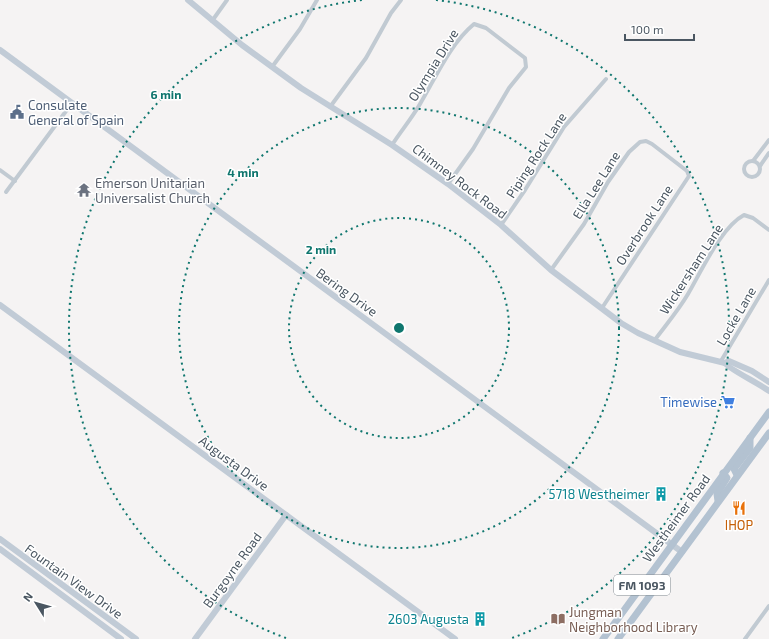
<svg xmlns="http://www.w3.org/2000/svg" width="769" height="639" font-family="'Exo 2',sans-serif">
  <rect width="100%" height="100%" fill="#f5f3f3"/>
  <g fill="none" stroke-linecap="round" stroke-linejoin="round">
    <g stroke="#c1cad2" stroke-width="4">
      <polyline points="212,21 227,0"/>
      <polyline points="272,67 300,29 317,0"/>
      <polyline points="330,107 366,58 391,13 401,0"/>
      <path d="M 392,145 C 401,131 412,118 420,104 C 436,77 450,44 474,24 L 486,28 L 525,58 L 526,67 L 509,88 L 473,149 L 448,184"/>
      <polyline points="753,161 769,140"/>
      <circle cx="752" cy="169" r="8"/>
      <polyline points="760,166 769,153"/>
      <polyline points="0,170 15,181"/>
      <polyline points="6,192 72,103"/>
      <polyline points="501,225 525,190 564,127 606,79"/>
      <polyline points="551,270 584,224 608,182 629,152 640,142 646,141 652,144 687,171 689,176 602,308"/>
      <path d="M 654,341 C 665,326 678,311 688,294 C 701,272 721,227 744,215 L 753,218 L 769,230"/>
      <polyline points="721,361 769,280"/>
      <polyline points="745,639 769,606"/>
    </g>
    <g stroke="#c1cbd6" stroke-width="6">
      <polyline points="188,0 242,45 301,88 392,145 448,184 501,225 551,270 621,323 638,333 680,352 725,363 729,361 752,371 769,382"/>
      <polyline points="0,50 682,552"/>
      <polyline points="0,305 455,639"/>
      <path d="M 725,363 C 727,368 760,384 769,391"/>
      <polyline points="0,539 136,639"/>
      <polyline points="0,549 121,639"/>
      <polyline points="195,639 286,515"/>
    </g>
    <g stroke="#b3c2d1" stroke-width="7">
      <polyline points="737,475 734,469 750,448 750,438"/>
      <polyline points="718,501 717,494 727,478 723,473"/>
      <polyline points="603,639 769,412"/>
      <polyline points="618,639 769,433"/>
    </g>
  </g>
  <g fill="none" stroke="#0f766e" stroke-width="2" stroke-dasharray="2 4">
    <circle cx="399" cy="328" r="110"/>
    <circle cx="399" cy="328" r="220"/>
    <path d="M286 638A330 330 0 0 1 362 0M436 0A330 330 0 0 1 512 638"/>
  </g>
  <defs>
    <symbol id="civic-bare" viewBox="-9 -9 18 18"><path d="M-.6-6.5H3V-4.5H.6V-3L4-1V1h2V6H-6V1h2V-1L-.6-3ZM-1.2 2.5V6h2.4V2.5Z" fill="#5c6f8a" stroke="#fff" stroke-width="2.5" paint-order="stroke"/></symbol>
    <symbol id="temple-bare" viewBox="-9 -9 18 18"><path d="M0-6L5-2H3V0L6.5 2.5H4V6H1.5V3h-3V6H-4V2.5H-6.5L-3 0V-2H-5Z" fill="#6b7280" stroke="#fff" stroke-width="2.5" paint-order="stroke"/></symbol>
    <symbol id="supermarket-bare" viewBox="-9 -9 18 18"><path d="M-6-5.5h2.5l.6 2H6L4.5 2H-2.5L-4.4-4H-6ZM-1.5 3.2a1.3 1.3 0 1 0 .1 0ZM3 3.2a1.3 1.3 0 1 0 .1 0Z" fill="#3f7fe0" stroke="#fff" stroke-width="2.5" paint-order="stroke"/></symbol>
    <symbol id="building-bare" viewBox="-9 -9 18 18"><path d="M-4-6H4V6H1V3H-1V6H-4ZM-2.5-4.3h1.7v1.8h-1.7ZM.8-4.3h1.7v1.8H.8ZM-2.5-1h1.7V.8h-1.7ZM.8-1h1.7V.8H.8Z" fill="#0f9aa8" stroke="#fff" stroke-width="2.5" paint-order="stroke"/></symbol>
    <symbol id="restaurant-bare" viewBox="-9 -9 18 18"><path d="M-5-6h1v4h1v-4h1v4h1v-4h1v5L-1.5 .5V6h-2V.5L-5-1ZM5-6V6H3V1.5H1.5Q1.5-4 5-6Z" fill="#e8710a" stroke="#fff" stroke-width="2.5" paint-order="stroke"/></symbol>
    <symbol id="library-bare" viewBox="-9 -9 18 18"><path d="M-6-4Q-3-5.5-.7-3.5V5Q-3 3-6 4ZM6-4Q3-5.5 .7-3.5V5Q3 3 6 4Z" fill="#8d6e63" stroke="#fff" stroke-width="2.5" paint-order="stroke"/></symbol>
  </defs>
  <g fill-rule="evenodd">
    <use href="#civic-bare" x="7" y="102" width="20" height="20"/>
    <use href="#temple-bare" x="74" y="180" width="20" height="20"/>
    <use href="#supermarket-bare" x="718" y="392" width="20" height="20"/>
    <use href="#building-bare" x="651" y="484" width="20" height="20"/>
    <use href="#restaurant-bare" x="729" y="498" width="20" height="20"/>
    <use href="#building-bare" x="470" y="609" width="20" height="20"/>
    <use href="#library-bare" x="548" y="609" width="20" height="20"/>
  </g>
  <g text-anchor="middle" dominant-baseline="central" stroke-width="3" stroke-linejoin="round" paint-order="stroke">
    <rect fill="#fff" stroke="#808990" stroke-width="1" x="614" y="575" width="56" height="20" rx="3"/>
    <g font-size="12" font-weight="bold" fill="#4a5661">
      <text x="642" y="585">FM 1093</text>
    </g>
    <g font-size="13" fill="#4a5661" stroke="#fff">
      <text transform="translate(433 65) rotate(-58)">Olympia Drive</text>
      <text transform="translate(536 155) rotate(-57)">Piping Rock Lane</text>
      <text transform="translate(460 181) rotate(37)">Chimney Rock Road</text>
      <text transform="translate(596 185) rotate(-58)">Ella Lee Lane</text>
      <text transform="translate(644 225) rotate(-57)">Overbrook Lane</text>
      <text transform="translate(691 269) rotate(-57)">Wickersham Lane</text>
      <text transform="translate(347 292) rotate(36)">Bering Drive</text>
      <text transform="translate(736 316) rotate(-60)">Locke Lane</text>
      <text transform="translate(234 463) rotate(36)">Augusta Drive</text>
      <text transform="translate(676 518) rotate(-54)">Westheimer Road</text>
      <text transform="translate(232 570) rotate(-54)">Burgoyne Road</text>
      <text transform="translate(74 581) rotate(36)">Fountain View Drive</text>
    </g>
    <g font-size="13" fill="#4e5e75" stroke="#fff" text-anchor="start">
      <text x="28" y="105">Consulate<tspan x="28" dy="15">General of Spain</tspan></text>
    </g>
    <g font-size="13" fill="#5b616d" stroke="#fff" text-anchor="start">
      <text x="95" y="183">Emerson Unitarian<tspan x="95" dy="15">Universalist Church</tspan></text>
    </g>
    <g font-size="13" fill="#366cbe" stroke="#fff" text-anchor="end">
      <text x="717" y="402">Timewise</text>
    </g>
    <g font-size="13" fill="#0d838f" stroke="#fff" text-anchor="end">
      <text x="650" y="494">5718 Westheimer</text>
      <text x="469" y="619">2603 Augusta</text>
    </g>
    <g font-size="13" fill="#c56008" stroke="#fff">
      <text x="739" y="525">IHOP</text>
    </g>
    <g font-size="13" fill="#785e54" stroke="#fff" text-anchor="start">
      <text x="569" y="612">Jungman<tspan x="569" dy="15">Neighborhood Library</tspan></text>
    </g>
  </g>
  <circle cx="399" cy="328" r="6" fill="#0f766e" stroke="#fff" stroke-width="2"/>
  <g font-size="12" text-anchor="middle" font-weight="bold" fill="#0f766e" stroke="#fff" stroke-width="3" stroke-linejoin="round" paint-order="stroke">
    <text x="166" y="99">6 min</text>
    <text x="243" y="177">4 min</text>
    <text x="321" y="254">2 min</text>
  </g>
  <g transform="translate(36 603) rotate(307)" stroke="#ffffff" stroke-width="3" paint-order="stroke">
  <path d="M0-3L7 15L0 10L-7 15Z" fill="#4a5661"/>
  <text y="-6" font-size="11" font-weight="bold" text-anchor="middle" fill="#4a5661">N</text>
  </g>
  <path d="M625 34v6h69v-6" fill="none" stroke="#4a5661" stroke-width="2"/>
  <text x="631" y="34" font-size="12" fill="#4a5661" stroke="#ffffff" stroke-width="3" paint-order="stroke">100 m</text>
</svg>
